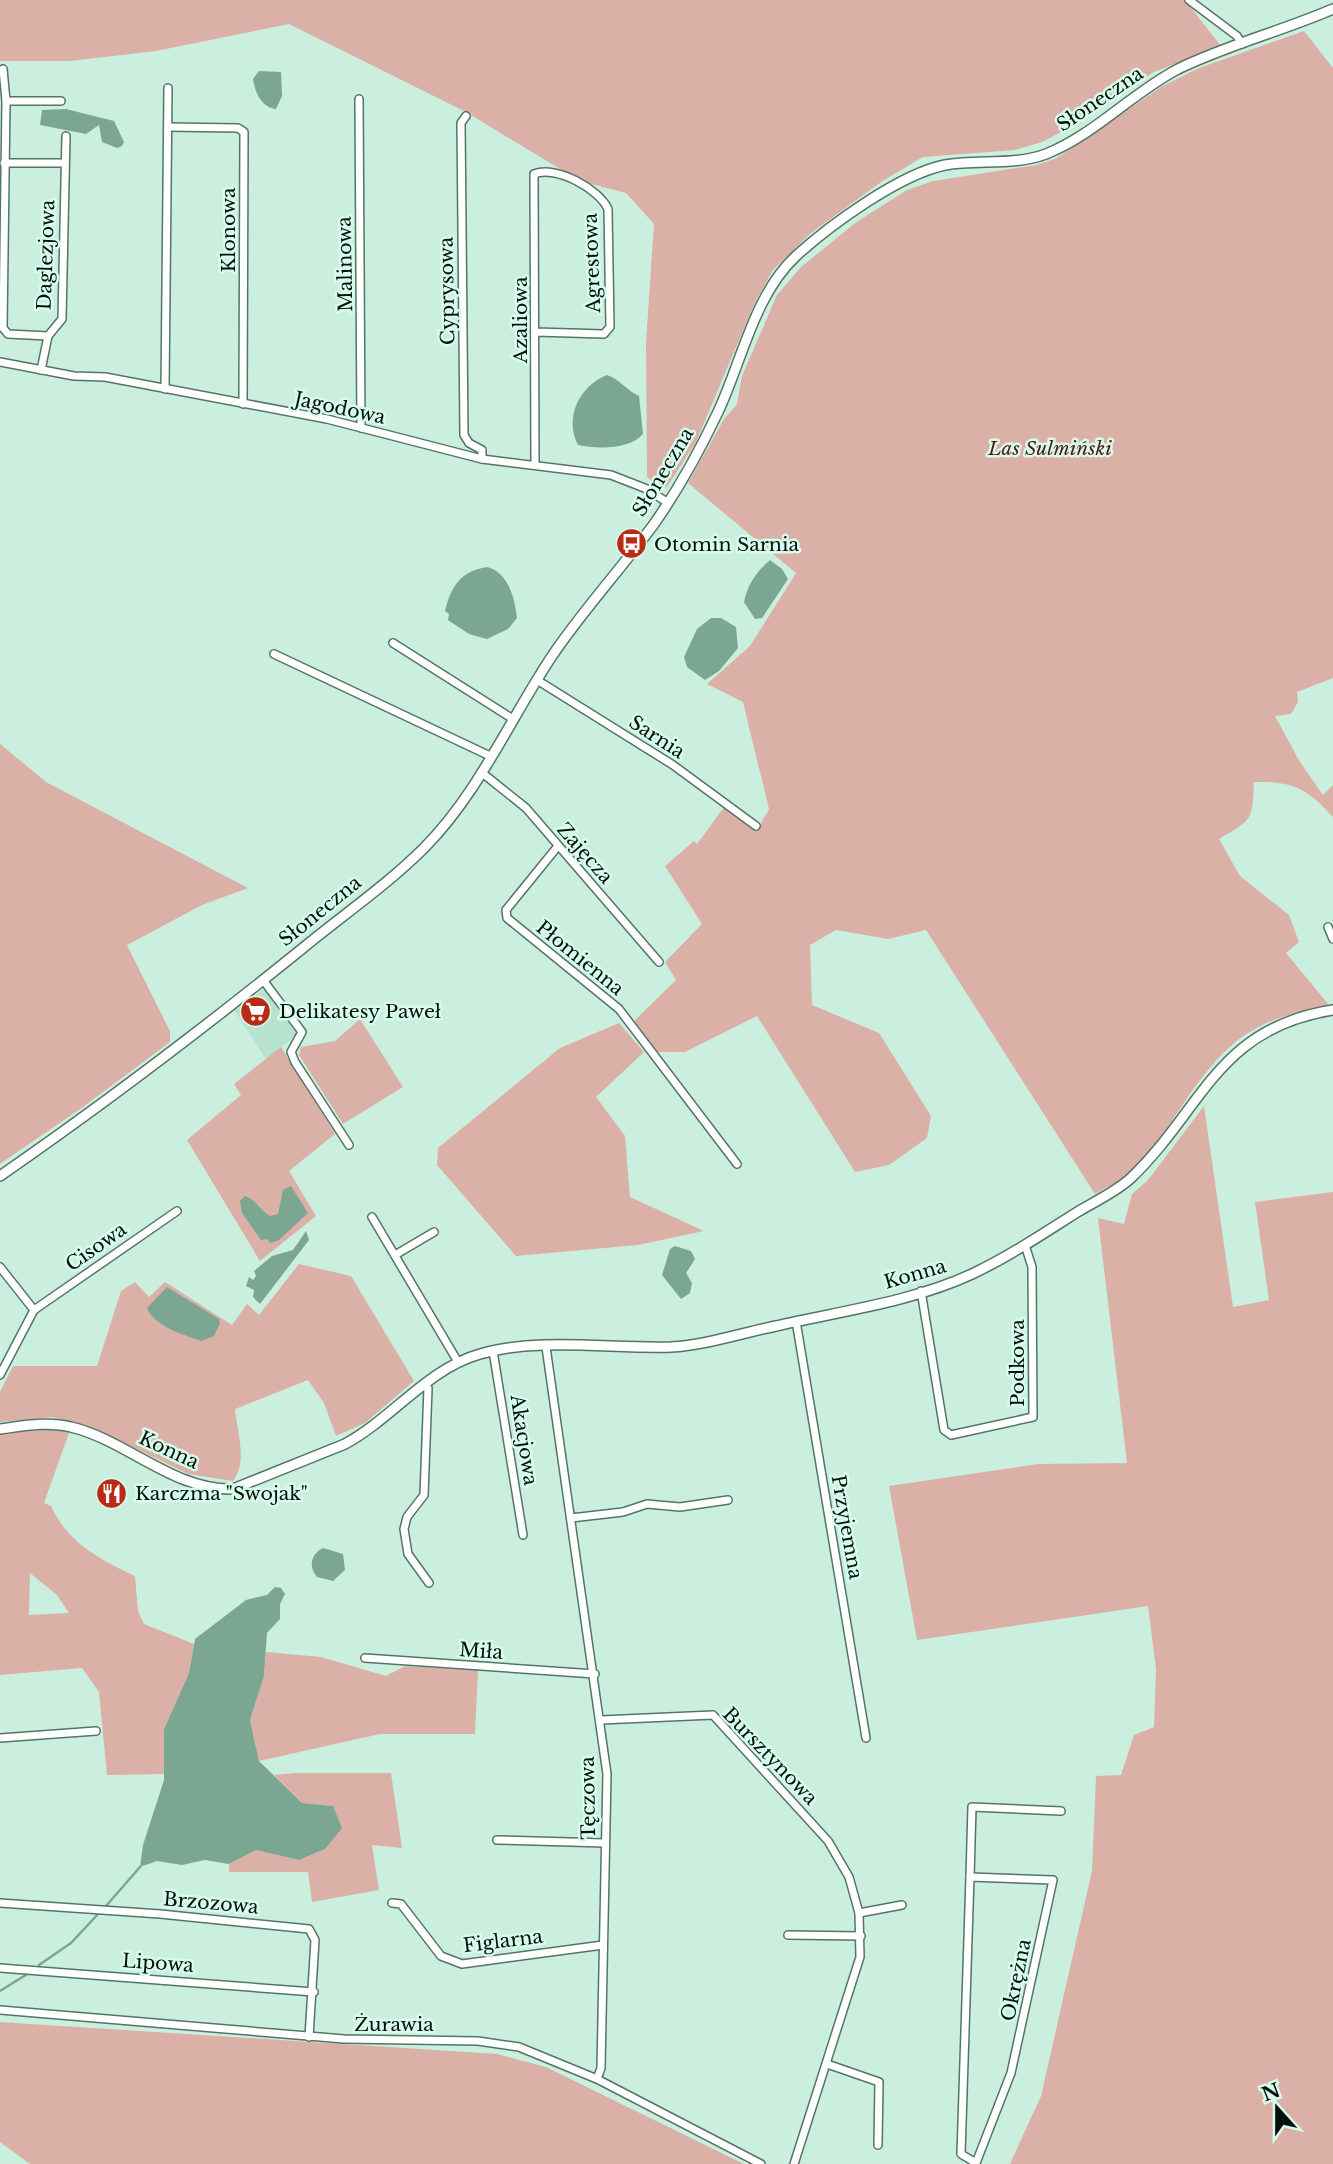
<svg xmlns="http://www.w3.org/2000/svg" width="1333" height="2164" font-family="'Libre Baskerville',serif">
  <rect width="100%" height="100%" fill="#cbefde"/>
  <polygon fill="#b6e2ce" points="264,989 297,1035 266,1059 235,1011"/>
  <g fill="#dbb0a7" fill-rule="evenodd">
    <polygon points="0,0 1185,0 1221,46 1154,72 1069,128 1042,142 1015,150 923,157 884,180 811,233 773,270 755,302 696,442 667,487 661,488 647,477 646,343 654,224 626,193 580,181 466,112 289,24 156,51 70,61 0,61"/>
    <path d="M 1304,31 L 1333,68 L 1333,678 L 1297,692 L 1298,702 L 1291,714 L 1275,716 L 1300,762 L 1323,795 L 1333,785 L 1333,817 C 1307,788 1293,781 1254,782 C 1252,821 1253,819 1219,839 L 1240,876 L 1289,915 L 1299,942 L 1286,953 L 1329,1005 C 1294,1012 1259,1021 1231,1046 C 1192,1080 1171,1131 1135,1168 C 1125,1179 1108,1186 1095,1194 L 926,930 L 888,939 L 836,930 L 810,945 L 812,1005 L 879,1033 L 931,1116 L 927,1138 L 889,1165 L 855,1172 L 757,1016 L 685,1052 L 657,1052 L 634,1021 L 676,980 L 665,962 L 702,924 L 665,866 L 694,841 L 697,844 L 725,806 L 757,830 L 769,809 L 743,702 L 707,684 L 750,646 L 796,573 L 688,483 L 724,419 L 737,404 L 742,376 L 777,295 L 801,267 L 855,223 L 907,190 L 933,181 L 1036,165 L 1057,158 L 1161,87 L 1199,68 Z"/>
    <polygon points="0,744 46,782 248,888 202,905 127,945 170,1031 170,1042 83,1107 0,1164"/>
    <polygon points="360,1019 403,1087 343,1124 299,1055 301,1047 335,1041"/>
    <polygon points="619,1023 644,1052 596,1097 625,1136 630,1197 704,1231 638,1245 516,1256 437,1165 438,1148 560,1048"/>
    <polygon points="281,1047 335,1134 289,1171 316,1216 260,1261 187,1140 241,1095 234,1084"/>
    <polygon points="1204,1106 1233,1307 1269,1300 1255,1202 1333,1192 1333,2164 1010,2164 1041,2096 1092,1871 1096,1776 1121,1775 1134,1735 1154,1727 1156,1669 1148,1606 917,1640 889,1486 1038,1464 1127,1463 1098,1218 1124,1224 1132,1194 1148,1180"/>
    <path d="M 299,1264 L 351,1276 L 414,1381 L 365,1423 L 336,1436 L 324,1403 L 308,1380 L 235,1409 C 237,1432 248,1462 233,1481 L 188,1474 L 106,1434 L 53,1417 L 0,1422 L 0,1392 L 13,1366 L 97,1366 L 121,1291 L 135,1282 L 149,1297 L 165,1282 L 232,1325 L 247,1304 L 259,1315 Z"/>
    <path d="M 53,1428 L 69,1433 L 44,1503 L 51,1506 C 68,1543 99,1559 135,1576 L 138,1611 L 144,1624 L 194,1644 L 189,1673 L 164,1729 L 164,1774 L 107,1775 L 99,1692 L 82,1668 L 0,1675 L 0,1434 ZM 30,1573 L 57,1595 L 69,1613 L 29,1615 Z"/>
    <polygon points="266,1652 321,1657 386,1676 405,1666 478,1670 475,1734 380,1734 259,1761 250,1720 264,1676"/>
    <polygon points="295,1773 391,1773 402,1848 372,1845 379,1890 312,1902 308,1872 229,1872 229,1864 256,1850 299,1860 325,1849 333,1806 302,1803 274,1775"/>
    <polygon points="0,2022 497,2054 546,2067 744,2164 30,2164 0,2142"/>
  </g>
  <g fill="#7aa692">
    <path d="M 259,71 L 281,72 L 282,96 L 276,109 C 262,108 255,93 253,79 Z"/>
    <polygon points="66,109 114,121 124,142 122,146 117,148 102,142 99,125 86,134 40,125 42,110"/>
    <path d="M 607,375 C 621,380 626,390 639,396 L 643,434 C 629,450 597,449 578,445 C 564,418 579,386 607,375 Z"/>
    <path d="M 770,560 L 782,569 L 788,579 L 762,618 L 755,619 L 744,602 C 747,585 757,571 770,560 Z"/>
    <path d="M 487,567 C 508,572 515,598 517,618 L 508,629 L 487,639 L 469,634 L 448,620 L 449,614 L 445,611 C 451,586 461,571 487,567 Z"/>
    <polygon points="711,618 721,618 736,627 738,648 719,671 705,680 687,667 684,657 697,629"/>
    <path d="M 291,1186 L 308,1213 L 279,1240 L 270,1243 L 267,1239 L 261,1240 L 242,1213 L 240,1201 L 245,1196 C 254,1198 261,1211 270,1216 L 278,1214 L 283,1190 Z"/>
    <polygon points="306,1231 309,1240 260,1304 253,1297 254,1290 246,1286 249,1277 253,1280 256,1276 254,1271 272,1256 293,1250"/>
    <polygon points="675,1246 691,1251 695,1259 686,1273 692,1283 690,1293 681,1299 662,1275 670,1249"/>
    <path d="M 167,1287 L 219,1319 L 220,1323 L 214,1336 L 201,1341 C 184,1335 154,1326 147,1308 Z"/>
    <path d="M 323,1548 L 343,1554 L 345,1570 L 333,1581 L 317,1577 C 308,1566 311,1554 323,1548 Z"/>
    <polygon points="275,1587 281,1588 285,1594 280,1604 280,1619 267,1633 264,1676 250,1720 259,1761 302,1803 333,1806 342,1828 325,1849 299,1860 256,1850 229,1864 205,1860 182,1865 157,1861 140,1867 143,1845 164,1780 164,1729 189,1673 195,1639 246,1600 267,1595"/>
  </g>
  <g fill="none" stroke-linecap="round" stroke-linejoin="round">
    <g stroke="#7aa692" stroke-width="2.5">
      <polyline points="106,1906 140,1867"/>
      <polyline points="39,1965 71,1943 99,1913"/>
      <polyline points="0,1991 29,1973"/>
    </g>
    <defs>
      <g id="minor">
        <polyline points="1189,0 1237,36 1242,44"/>
        <polyline points="3,69 6,101 3,328 8,334 48,336"/>
        <polyline points="359,99 361,428"/>
        <polyline points="6,101 61,101"/>
        <polyline points="466,116 461,123 464,435 469,443 482,450 482,459"/>
        <polyline points="168,127 238,128 244,132 243,404"/>
        <polyline points="4,163 64,163"/>
        <polyline points="0,362 74,376 105,377 327,419 482,459 611,475 647,489 668,503"/>
        <polyline points="41,370 48,336 62,319 66,136"/>
        <polyline points="165,389 168,88"/>
        <path d="M 535,465 L 534,174 C 556,165 599,189 608,209 L 610,327 L 604,334 L 536,332"/>
        <polyline points="393,643 513,719"/>
        <polyline points="274,654 490,756"/>
        <polyline points="537,680 673,765 756,826"/>
        <polyline points="481,772 526,808 659,962"/>
        <polyline points="558,846 506,910 507,918 619,1009 737,1164"/>
        <polyline points="1328,927 1333,939"/>
        <polyline points="263,980 302,1032 291,1052 295,1062 349,1145"/>
        <polyline points="372,1217 458,1362"/>
        <polyline points="395,1255 434,1232"/>
        <polyline points="0,1267 34,1310"/>
        <polyline points="921,1291 944,1430 951,1435 1033,1417 1032,1267 1025,1245"/>
        <polyline points="796,1321 866,1738"/>
        <polyline points="546,1347 607,1774 601,2068 597,2079"/>
        <polyline points="493,1351 523,1535"/>
        <polyline points="0,1375 34,1310 177,1211"/>
        <polyline points="424,1384 428,1388 424,1495 407,1517 404,1529 408,1554 429,1583"/>
        <polyline points="571,1518 623,1512 647,1504 680,1507 728,1500"/>
        <polyline points="365,1658 595,1674"/>
        <polyline points="601,1720 713,1715 828,1841 849,1877 859,1913 860,1957 794,2164"/>
        <polyline points="0,1738 96,1731"/>
        <polyline points="497,1840 605,1843"/>
        <polyline points="970,1877 972,1807 1061,1811"/>
        <polyline points="0,1903 160,1914 309,1929 315,1940 309,2037"/>
        <polyline points="392,1903 401,1904 441,1956 462,1964 603,1945"/>
        <polyline points="859,1913 902,1905"/>
        <polyline points="788,1935 861,1936"/>
        <polyline points="0,1968 314,1992"/>
        <polyline points="0,2010 344,2039 478,2041 519,2047 597,2079 761,2164"/>
        <polyline points="827,2064 879,2082 878,2145"/>
        <polyline points="976,2164 976,2163 1011,2073 1053,1880 970,1877 961,2154 976,2163"/>
      </g>
      <g id="tertiary">
        <path d="M 0,1176 C 104,1104 204,1028 303,948 C 343,915 387,885 424,848 C 478,794 510,719 552,656 C 583,610 621,569 654,524 C 678,490 700,450 718,412 C 742,361 754,295 796,256 C 830,225 900,174 945,165 C 978,159 1014,166 1046,154 C 1094,135 1132,93 1178,69 C 1227,45 1282,31 1333,9"/>
        <path d="M 0,1429 C 23,1426 48,1421 71,1427 C 126,1440 174,1491 233,1489 L 345,1444 C 393,1418 427,1369 480,1354 C 538,1337 611,1349 671,1347 C 706,1345 742,1333 776,1326 C 841,1311 912,1302 972,1274 C 1010,1256 1044,1233 1079,1211 C 1096,1201 1117,1191 1131,1178 C 1203,1109 1217,1028 1333,1010"/>
      </g>
    </defs>
    <use href="#minor" stroke="#547566" stroke-width="10"/>
    <use href="#tertiary" stroke="#547566" stroke-width="12"/>
    <use href="#minor" stroke="#fff" stroke-width="7"/>
    <use href="#tertiary" stroke="#fff" stroke-width="9"/>
  </g>
  <defs>
    <symbol id="bus-disc" viewBox="-11 -11 22 22"><circle r="9.5" fill="#b82b17" stroke="#d8fceb"/><path d="M-5-6H5V4H4V6H2V4H-2V6H-4V4H-5ZM-3.5-4V0h7V-4ZM-3.5 1.2v1.5H-2V1.2ZM2 1.2v1.5H3.5V1.2Z" fill="#fff"/></symbol>
    <symbol id="supermarket-disc" viewBox="-11 -11 22 22"><circle r="9.5" fill="#b82b17" stroke="#d8fceb"/><path d="M-6-5.5h2.5l.6 2H6L4.5 2H-2.5L-4.4-4H-6ZM-1.5 3.2a1.3 1.3 0 1 0 .1 0ZM3 3.2a1.3 1.3 0 1 0 .1 0Z" fill="#fff"/></symbol>
    <symbol id="restaurant-disc" viewBox="-11 -11 22 22"><circle r="9.5" fill="#b82b17" stroke="#d8fceb"/><path d="M-5-6h1v4h1v-4h1v4h1v-4h1v5L-1.5 .5V6h-2V.5L-5-1ZM5-6V6H3V1.5H1.5Q1.5-4 5-6Z" fill="#fff"/></symbol>
  </defs>
  <g fill-rule="evenodd">
    <use href="#bus-disc" x="614" y="526" width="35" height="35"/>
    <use href="#supermarket-disc" x="238" y="994" width="35" height="35"/>
    <use href="#restaurant-disc" x="94" y="1476" width="35" height="35"/>
  </g>
  <g text-anchor="middle" dominant-baseline="central" stroke-width="5" stroke-linejoin="round" paint-order="stroke">
    <g font-size="19" fill="#04100b" stroke="#d8fceb">
      <text transform="translate(1100 99) rotate(-34)">Słoneczna</text>
      <text transform="translate(228 230) rotate(-90)">Klonowa</text>
      <text transform="translate(46 255) rotate(-88)">Daglezjowa</text>
      <text transform="translate(592 263) rotate(-92)">Agrestowa</text>
      <text transform="translate(345 264) rotate(-91)">Malinowa</text>
      <text transform="translate(447 291) rotate(-91)">Cyprysowa</text>
      <text transform="translate(520 320) rotate(-90)">Azaliowa</text>
      <text transform="translate(340 408) rotate(12)">Jagodowa</text>
      <text transform="translate(663 472) rotate(-59)">Słoneczna</text>
      <text transform="translate(657 737) rotate(33)">Sarnia</text>
      <text transform="translate(585 853) rotate(49)">Zajęcza</text>
      <text transform="translate(320 911) rotate(-39)">Słoneczna</text>
      <text transform="translate(580 958) rotate(39)">Płomienna</text>
      <text transform="translate(96 1247) rotate(-35)">Cisowa</text>
      <text transform="translate(915 1274) rotate(-16)">Konna</text>
      <text transform="translate(1017 1363) rotate(-90)">Podkowa</text>
      <text transform="translate(524 1440) rotate(81)">Akacjowa</text>
      <text transform="translate(169 1450) rotate(25)">Konna</text>
      <text transform="translate(847 1527) rotate(80)">Przyjemna</text>
      <text transform="translate(481 1651) rotate(4)">Miła</text>
      <text transform="translate(770 1756) rotate(46)">Bursztynowa</text>
      <text transform="translate(588 1798) rotate(-91)">Tęczowa</text>
      <text transform="translate(211 1903) rotate(5)">Brzozowa</text>
      <text transform="translate(503 1941) rotate(-7)">Figlarna</text>
      <text transform="translate(158 1963) rotate(4)">Lipowa</text>
      <text transform="translate(1016 1980) rotate(-78)">Okrężna</text>
      <text x="394" y="2024">Żurawia</text>
    </g>
    <g font-size="19" font-style="italic" fill="#50180f" stroke="#d8fceb">
      <text x="1050" y="448">Las Sulmiński</text>
    </g>
    <g font-size="19" fill="#04100b" stroke="#d8fceb" text-anchor="start">
      <text x="654" y="544">Otomin Sarnia</text>
      <text x="279" y="1011">Delikatesy Paweł</text>
      <text x="135" y="1493">Karczma "Swojak"</text>
    </g>
  </g>
  <g transform="translate(1277 2108) rotate(339)" stroke="#d8fceb" stroke-width="5" paint-order="stroke">
  <path d="M0-5L12 26L0 18L-12 26Z" fill="#04100b"/>
  <text y="-10" font-size="19" font-weight="bold" text-anchor="middle" fill="#04100b">N</text>
  </g>
</svg>
